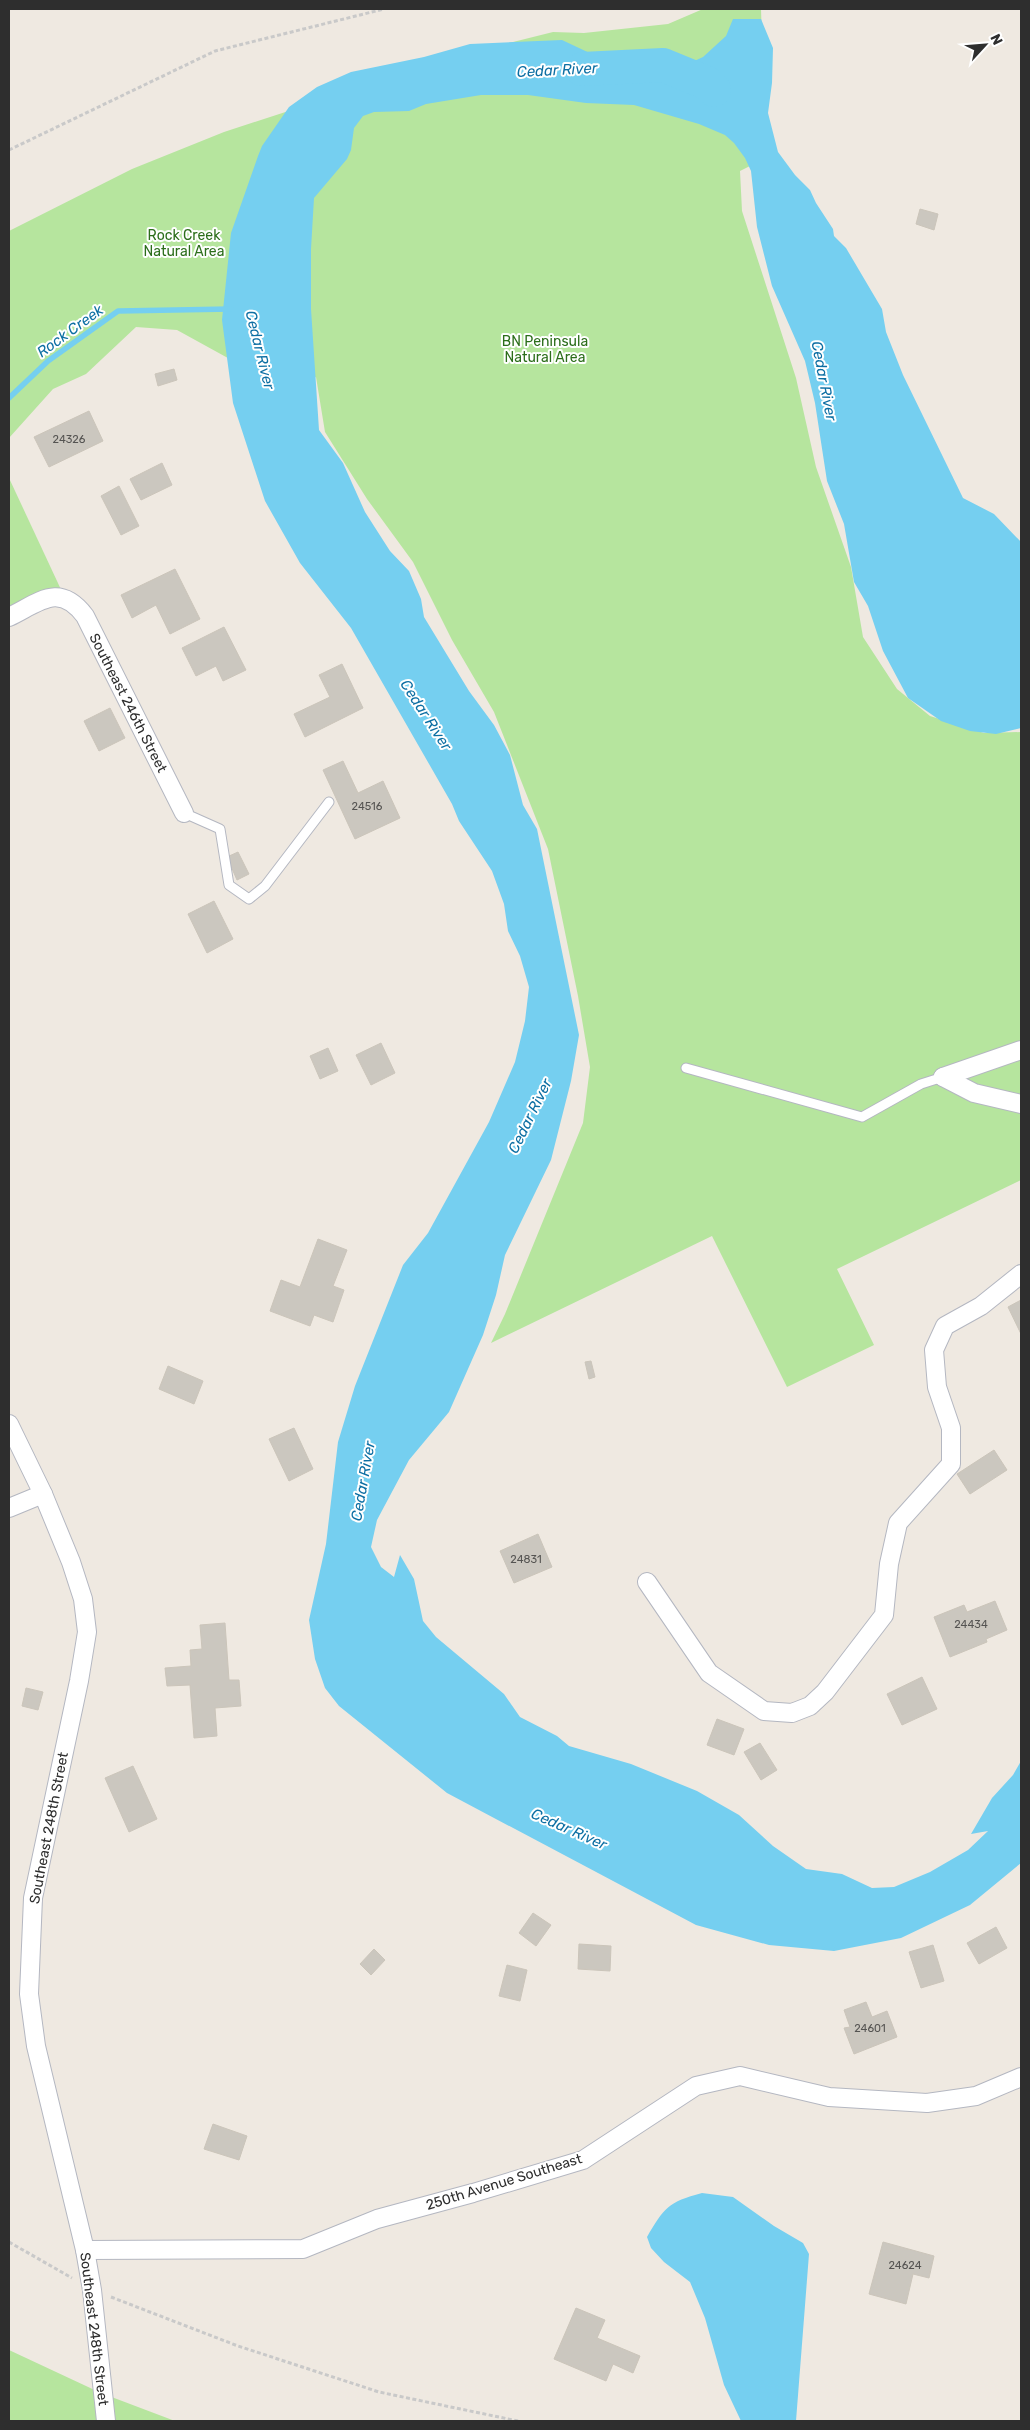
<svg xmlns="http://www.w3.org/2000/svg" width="1030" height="2430" font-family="Rubik,sans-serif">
  <rect width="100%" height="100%" fill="#efe9e1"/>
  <g fill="#b6e59e">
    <polygon points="703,9 761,9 766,158 740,171 742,211 796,378 816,467 851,567 863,637 897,689 930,716 984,733 1021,732 1021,1180 837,1269 874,1345 787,1387 712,1236 491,1343 505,1314 583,1123 590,1067 578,996 548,849 494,712 452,640 413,562 367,499 325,432 316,377 288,391 177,330 136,327 86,374 53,389 9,438 9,231 132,169 224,132 454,57 553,32 584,33 668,24"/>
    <polygon points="9,478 64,596 9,623"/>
    <polygon points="9,2350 101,2393 175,2421 9,2421"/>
  </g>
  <g fill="#75cff0">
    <polygon points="733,19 761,19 773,48 772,83 768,113 778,152 795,175 810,190 816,203 833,229 834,236 846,248 882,309 886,332 903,375 963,498 994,514 1021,542 1021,728 996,734 970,731 941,721 908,698 883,651 868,606 854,582 844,524 827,481 815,403 805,361 772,286 757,227 751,171 745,158 734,143 725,135 699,124 634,105 586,103 528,95 481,95 426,104 409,111 374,112 363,116 354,128 351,150 347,159 314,198 311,249 311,309 319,430 343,463 365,512 390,551 409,571 421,599 424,617 469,691 494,725 510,755 523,805 537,829 579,1035 571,1081 551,1160 505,1255 496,1295 483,1335 449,1412 409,1460 377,1520 371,1547 381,1567 394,1577 400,1555 414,1579 423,1621 436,1637 504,1694 520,1717 557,1736 569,1746 631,1764 697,1791 739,1815 773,1846 806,1869 842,1874 872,1888 894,1887 930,1872 968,1850 988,1831 971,1834 992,1798 1013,1775 1021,1761 1021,1863 970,1905 901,1938 834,1951 769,1945 696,1925 447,1793 339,1706 325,1688 315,1659 309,1620 326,1544 338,1442 355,1386 403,1265 428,1233 489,1122 515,1062 525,1021 529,987 520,956 508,931 504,904 492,871 459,821 452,804 351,628 300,563 265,501 233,403 222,320 231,233 258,156 262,146 289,107 317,87 351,72 424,57 470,44 562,40 613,64 664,75 703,57 726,36"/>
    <path d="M 702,2193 L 733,2197 L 774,2226 L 803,2243 L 809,2254 L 796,2421 L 741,2421 L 724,2385 L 705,2318 L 690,2282 L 664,2262 L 651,2248 L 647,2237 C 664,2208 668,2202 702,2193 Z"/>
  </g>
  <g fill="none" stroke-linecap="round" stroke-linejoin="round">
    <polyline stroke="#75cff0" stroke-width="5.5" points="9,398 48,361 118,311 231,309"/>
    <polyline stroke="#75cff0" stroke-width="34" points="582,69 663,65 707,83 714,90"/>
  </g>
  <g fill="#cbc7bf" stroke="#cbc5ba">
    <polygon points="920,209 938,214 934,230 916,224"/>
    <polygon points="174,369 177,380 158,386 155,374"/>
    <polygon points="89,411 103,441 49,467 34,437"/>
    <polygon points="162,463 172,485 141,500 130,479"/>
    <polygon points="119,486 139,526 121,535 101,496"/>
    <polygon points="175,569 200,619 170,634 156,605 132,618 121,595"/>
    <polygon points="224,627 246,670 223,681 216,666 196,676 182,648"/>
    <polygon points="342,664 363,708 305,737 294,714 330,697 319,675"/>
    <polygon points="110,708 125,738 99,751 84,721"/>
    <polygon points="343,761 358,793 383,781 400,818 355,839 323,770"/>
    <polygon points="238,852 249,874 237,880 227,857"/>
    <polygon points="214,901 233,939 207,953 188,914"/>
    <polygon points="381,1043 395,1073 371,1085 356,1055"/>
    <polygon points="328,1048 338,1071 320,1079 310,1056"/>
    <polygon points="318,1239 347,1250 333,1286 344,1290 333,1322 314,1315 310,1326 270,1311 281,1280 300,1287"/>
    <polygon points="1021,1300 1021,1334 1008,1307"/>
    <polygon points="591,1361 595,1377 589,1379 585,1362"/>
    <polygon points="168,1366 203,1381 194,1404 159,1389"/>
    <polygon points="294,1428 313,1469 289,1481 269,1439"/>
    <polygon points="994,1450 1007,1470 970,1494 957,1474"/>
    <polygon points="538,1534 552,1567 514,1583 500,1551"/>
    <polygon points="995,1601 1007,1630 986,1639 987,1642 950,1657 934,1617 964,1605 967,1612"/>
    <polygon points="225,1623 229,1680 239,1680 241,1706 215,1708 217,1736 194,1738 190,1685 167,1686 165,1668 191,1666 190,1650 202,1649 200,1625"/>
    <polygon points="922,1677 937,1709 902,1725 887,1694"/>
    <polygon points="26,1688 43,1692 38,1710 22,1706"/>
    <polygon points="717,1719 744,1729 734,1755 707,1745"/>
    <polygon points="760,1743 777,1770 761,1780 744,1752"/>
    <polygon points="133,1766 157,1819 129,1832 105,1778"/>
    <polygon points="533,1913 551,1925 536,1946 519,1933"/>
    <polygon points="996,1927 1007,1948 979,1964 967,1943"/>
    <polygon points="579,1944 611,1946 610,1971 578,1969"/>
    <polygon points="933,1945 944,1981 921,1988 909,1952"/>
    <polygon points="374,1949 385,1960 371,1975 360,1964"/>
    <polygon points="507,1965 527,1970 520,2001 499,1996"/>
    <polygon points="866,2002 872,2017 887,2011 897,2037 854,2054 844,2028 850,2027 844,2010"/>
    <polygon points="213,2124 247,2136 239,2160 204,2149"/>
    <polygon points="883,2242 934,2256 929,2278 913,2274 906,2304 869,2294"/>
    <polygon points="576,2308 605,2320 597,2338 640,2356 633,2373 613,2364 606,2381 554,2359"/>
  </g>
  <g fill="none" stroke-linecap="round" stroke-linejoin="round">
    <defs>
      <g id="lane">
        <polyline points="184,813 220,829 229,885 249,899 265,886 329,802"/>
        <polyline points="686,1068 862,1117 921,1084 943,1077"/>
      </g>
      <g id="street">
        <path d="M 9,617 C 40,602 59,582 85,616 L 184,813"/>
        <polyline points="943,1077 974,1093 1021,1104"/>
        <polyline points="943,1077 1021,1050"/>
        <polyline points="9,1424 43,1494 71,1562 83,1599 87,1632 79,1681 33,1898 29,1994 36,2046 85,2250 92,2290 106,2421"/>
        <polyline points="9,1508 43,1494"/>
        <polyline points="647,1582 709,1673 764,1711 792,1713 810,1706 825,1692 884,1615 889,1564 898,1523 951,1464 951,1428 937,1387 934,1350 945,1326 981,1306 1021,1274"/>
        <polyline points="85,2250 303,2249 377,2219 473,2193 583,2160 696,2086 740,2076 829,2097 927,2103 976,2096 1021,2077"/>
      </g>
    </defs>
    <use href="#lane" stroke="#b4b7c1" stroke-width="11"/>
    <use href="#street" stroke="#b4b7c1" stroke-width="20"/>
    <g stroke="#c9c9c9" stroke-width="3" stroke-dasharray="4 2.5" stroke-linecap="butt">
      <polyline points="9,150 215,51 384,9"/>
      <polyline points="9,2242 72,2278"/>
      <polyline points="111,2297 238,2346 379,2392 518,2421"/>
    </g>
    <use href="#lane" stroke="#fff" stroke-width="9"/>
    <use href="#street" stroke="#fff" stroke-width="18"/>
  </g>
  <g text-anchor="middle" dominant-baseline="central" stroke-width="4" stroke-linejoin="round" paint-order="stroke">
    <g font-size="11" fill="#555452">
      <text x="69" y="439">24326</text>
      <text x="367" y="806">24516</text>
      <text x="526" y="1559">24831</text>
      <text x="971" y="1624">24434</text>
      <text x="870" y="2028">24601</text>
      <text x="905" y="2265">24624</text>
    </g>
    <g font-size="14" fill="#2c6e1b" stroke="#fff">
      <text x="184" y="235">Rock Creek<tspan x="184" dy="16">Natural Area</tspan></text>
      <text x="545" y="341">BN Peninsula<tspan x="545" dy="16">Natural Area</tspan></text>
    </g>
    <g font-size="14" fill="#2e2e2e" stroke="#fff">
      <text transform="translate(128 703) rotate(63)">Southeast 246th Street</text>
      <text transform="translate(49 1828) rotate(-79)">Southeast 248th Street</text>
      <text transform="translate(504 2182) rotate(-17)">250th Avenue Southeast</text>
      <text transform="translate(94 2329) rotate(83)">Southeast 248th Street</text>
    </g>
    <g font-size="15" font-style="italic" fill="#0d6fa3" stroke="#fff">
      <text transform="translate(557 70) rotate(-3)">Cedar River</text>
      <text transform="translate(70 331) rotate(-36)">Rock Creek</text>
      <text transform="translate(260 350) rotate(76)">Cedar River</text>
      <text transform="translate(824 381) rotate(79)">Cedar River</text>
      <text transform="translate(426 715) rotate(57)">Cedar River</text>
      <text transform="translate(530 1116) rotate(-64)">Cedar River</text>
      <text transform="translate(363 1481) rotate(-80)">Cedar River</text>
      <text transform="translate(569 1829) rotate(24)">Cedar River</text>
    </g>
  </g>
  <rect width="1030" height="2430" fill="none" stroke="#2e2e2e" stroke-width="20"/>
  <g transform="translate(985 45) rotate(64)" stroke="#ffffff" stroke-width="4" paint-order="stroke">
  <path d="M0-4L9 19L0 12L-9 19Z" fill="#2e2e2e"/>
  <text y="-8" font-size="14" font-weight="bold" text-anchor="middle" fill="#2e2e2e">N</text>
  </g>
</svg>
